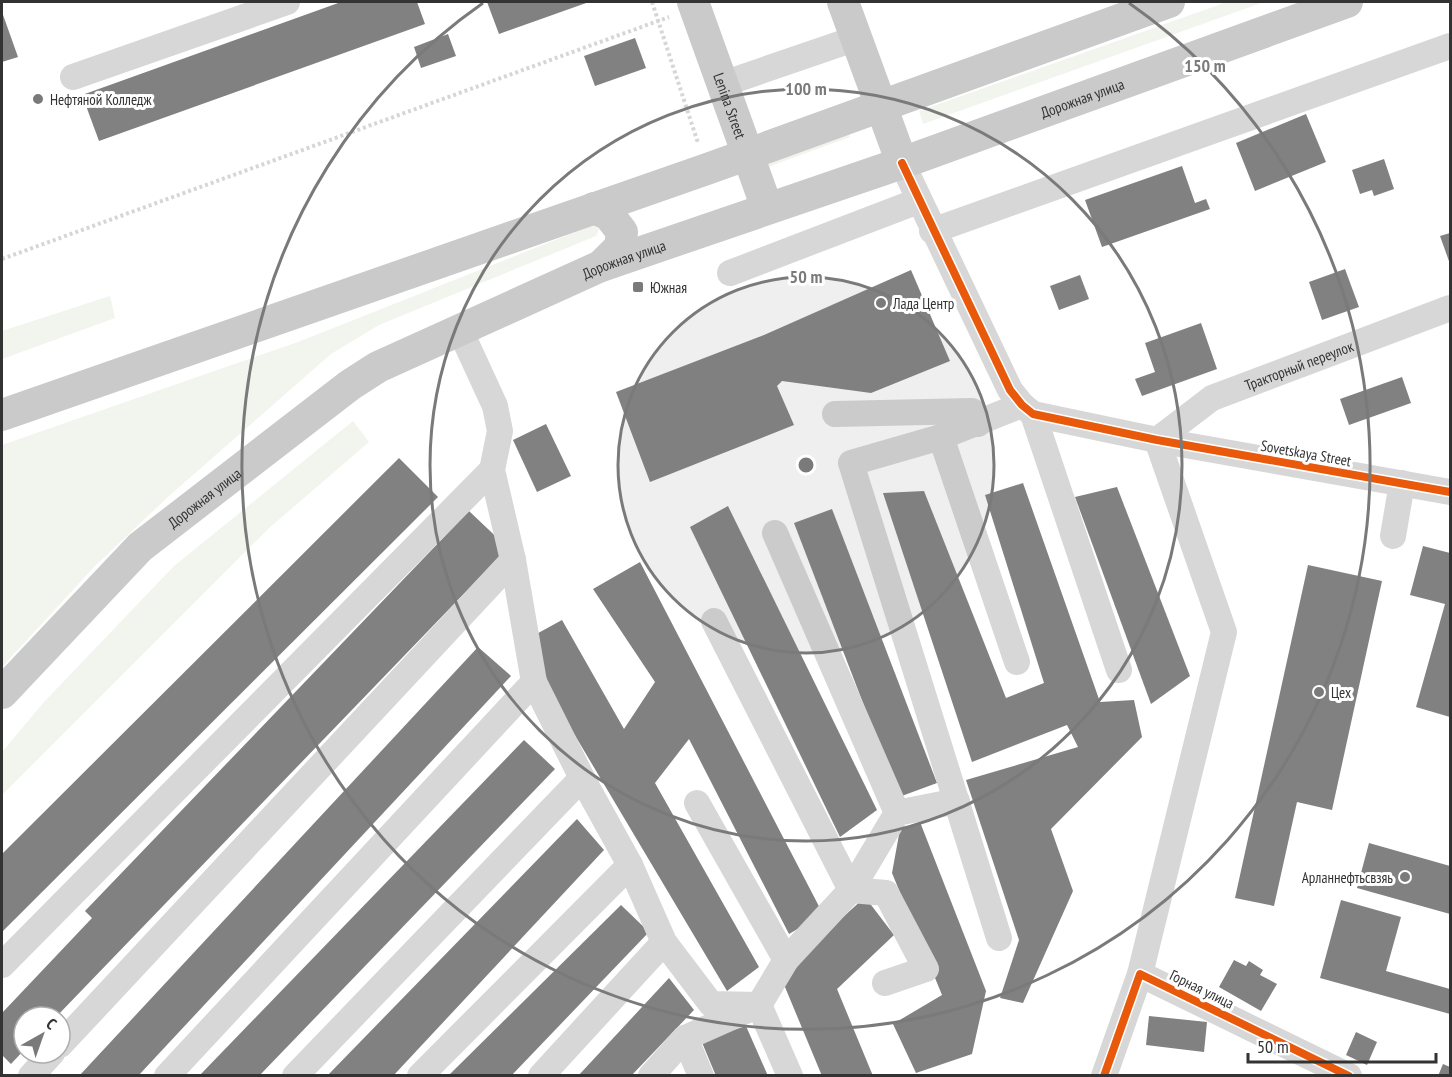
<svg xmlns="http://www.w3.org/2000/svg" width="1452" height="1077" font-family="'PT Sans Narrow',sans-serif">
  <rect width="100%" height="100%" fill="#fff"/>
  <g fill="#f1f5ed">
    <polygon points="1227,2 1264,2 923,124 919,111"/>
    <polygon points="847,127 850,137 765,168 761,158"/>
    <polygon points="593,225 599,229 596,236 379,325 331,354 169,496 94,567 2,667 2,445 298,342"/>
    <polygon points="110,296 115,318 2,359 2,331"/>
    <polygon points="353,421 369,442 268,529 2,795 2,752 44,702 174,566"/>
  </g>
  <g fill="#818181">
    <polygon points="341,2 417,2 425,24 99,141 82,95"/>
    <polygon points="487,2 589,2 499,34"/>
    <polygon points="2,12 18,57 2,62"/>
    <polygon points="448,34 456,56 421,68 414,47"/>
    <polygon points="635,38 646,68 595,86 584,56"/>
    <polygon points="1306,114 1326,162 1255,191 1236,143"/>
    <polygon points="1384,159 1394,189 1374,196 1372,190 1360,194 1352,170"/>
    <polygon points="1182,166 1195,203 1206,199 1210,209 1102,247 1085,200"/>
    <polygon points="1450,233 1450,264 1440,236"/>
    <polygon points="1345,269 1359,307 1322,320 1309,282"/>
    <polygon points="911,270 950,361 871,393 782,381 777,386 794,425 650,482 616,392 764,335"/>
    <polygon points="1080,275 1089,299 1059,310 1050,286"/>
    <polygon points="1201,323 1217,369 1142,396 1135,379 1155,372 1145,343"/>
    <polygon points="1402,377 1411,403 1349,425 1340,399"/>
    <polygon points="546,424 571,476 537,492 513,440"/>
    <polygon points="399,458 438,497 2,932 2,854"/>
    <polygon points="1023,483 1100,702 1134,700 1142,737 1051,829 1073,891 1023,1003 1000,998 1019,940 966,780 1078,747 1067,725 972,762 883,493 924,491 1006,698 1044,683 985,495"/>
    <polygon points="1117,487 1190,676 1151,704 1075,497"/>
    <polygon points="728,506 877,810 840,837 690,527"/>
    <polygon points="832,509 937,783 899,797 794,523"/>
    <polygon points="469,511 508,548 56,1017 24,1017 24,1050 11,1064 2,1055 2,1013 92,918 85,911"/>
    <polygon points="1423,546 1450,553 1450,717 1416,707 1445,604 1410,595"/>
    <polygon points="640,562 823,914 789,934 689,739 655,783 759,967 727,991 520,643 562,620 624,729 655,682 593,589"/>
    <polygon points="1308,565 1382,581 1332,810 1297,802 1274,906 1235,898"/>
    <polygon points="478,647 511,676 138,1076 79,1076"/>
    <polygon points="524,740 555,769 259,1076 199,1076"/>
    <polygon points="577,819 604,850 393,1076 327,1076"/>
    <polygon points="920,822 986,991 972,1054 916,1073 893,1024 942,995 892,873 900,829"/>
    <polygon points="1369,843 1450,866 1450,914 1357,888"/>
    <polygon points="865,897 894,935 837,989 873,1076 822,1076 780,975"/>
    <polygon points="1341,900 1401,917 1386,971 1450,989 1450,1014 1320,978"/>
    <polygon points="621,905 649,932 511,1076 448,1076"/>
    <polygon points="1234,960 1246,966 1249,961 1263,970 1260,975 1277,984 1261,1011 1219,987"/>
    <polygon points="669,978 694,1010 631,1076 578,1076"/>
    <polygon points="1149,1016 1207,1022 1204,1052 1146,1045"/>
    <polygon points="746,1026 768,1076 716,1076 701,1040"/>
    <polygon points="1356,1032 1377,1042 1367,1065 1346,1055"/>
    <polygon points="1443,1064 1450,1067 1450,1076 1438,1076"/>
  </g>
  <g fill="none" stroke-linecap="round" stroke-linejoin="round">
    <g stroke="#d6d6d6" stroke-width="4" stroke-dasharray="3 3" stroke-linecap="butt">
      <polyline points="652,2 698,143"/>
      <polyline points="2,259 669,17"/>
    </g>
    <g stroke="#d7d7d7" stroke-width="26">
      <polyline points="73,77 287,2"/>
      <polyline points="723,84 857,38"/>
      <polyline points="902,163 1010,390 1022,405 1033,414 1157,440 1450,492"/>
      <polyline points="932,231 1450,46"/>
      <polyline points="730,273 918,201"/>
      <polyline points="460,330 495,406 500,431 492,470 513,560 534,682 582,778 630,865 664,942 711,1004 759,1005 790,1076"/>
      <polyline points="835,414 972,411 978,424"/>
      <polyline points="1033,414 1119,670"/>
      <polyline points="941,437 851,463 999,938"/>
      <path id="s1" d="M 1157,440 L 1212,398 L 1450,308"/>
      <polyline points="775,533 897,813"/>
      <polyline points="1393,536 1402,483"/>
      <polyline points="714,621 851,890 886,893 926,969 885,983"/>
      <polyline points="1017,662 941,437 1022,405"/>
      <polyline points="697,803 786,960"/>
      <polyline points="2,965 492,470"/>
      <polyline points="1140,974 1224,632 1157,440"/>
      <polyline points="685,1038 701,1076"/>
      <polyline points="60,1045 513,560"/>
      <polyline points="31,1076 52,1053"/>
      <polyline points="167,1076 534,682"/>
      <polyline points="295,1076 582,778"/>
      <polyline points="420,1076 630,865"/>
      <polyline points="541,1076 664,942"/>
      <polyline points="651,1076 685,1038 759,1005 786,960 851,890 897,813 957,801"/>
      <polyline points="1104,1076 1140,974 1349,1076"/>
    </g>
    <g stroke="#cacaca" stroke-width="32">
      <path id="s2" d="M 693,2 L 767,208"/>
      <polyline points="843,2 902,163"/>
      <polyline points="594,208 609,215 622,232 620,247 601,266"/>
      <polyline points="2,415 707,169 1169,2"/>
      <path id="s3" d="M 2,693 L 140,547 L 350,385 L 378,367 L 601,266 L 902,163 L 1347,2"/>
    </g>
    <defs>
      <g id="cycleway">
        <polyline points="902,163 1010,390 1022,405 1033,414 1157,440 1450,492"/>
        <polyline points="1104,1076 1140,974 1349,1076"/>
      </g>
    </defs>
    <use href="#cycleway" stroke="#fff" stroke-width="11"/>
    <use href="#cycleway" stroke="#e8590c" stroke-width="8"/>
  </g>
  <circle cx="806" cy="465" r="188" fill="#7a7a7a" fill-opacity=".12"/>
  <g fill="none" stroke="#7a7a7a" stroke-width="3">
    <circle cx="806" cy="465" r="188"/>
    <circle cx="806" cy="465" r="376"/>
    <path d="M1129 3A564 564 0 1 1 483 3"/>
  </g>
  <g fill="#7a7a7a" stroke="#fff" stroke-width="2">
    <circle cx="38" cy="99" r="6"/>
    <rect x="632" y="281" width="12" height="12" rx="3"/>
    <circle cx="881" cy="303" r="6"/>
    <circle cx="1319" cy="692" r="6"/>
    <circle cx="1405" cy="877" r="6"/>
  </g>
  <g text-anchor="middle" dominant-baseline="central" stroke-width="6" stroke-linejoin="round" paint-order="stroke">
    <g font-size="15" fill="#333" stroke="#fff">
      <text stroke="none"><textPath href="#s3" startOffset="1254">Дорожная улица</textPath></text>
      <text stroke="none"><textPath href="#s2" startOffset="110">Lenina Street</textPath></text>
      <text stroke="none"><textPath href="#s3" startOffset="768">Дорожная улица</textPath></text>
      <text stroke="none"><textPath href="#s1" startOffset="162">Тракторный переулок</textPath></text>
      <text transform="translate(1306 453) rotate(10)">Sovetskaya Street</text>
      <text stroke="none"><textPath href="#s3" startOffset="282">Дорожная улица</textPath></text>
      <text transform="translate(1202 989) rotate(26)">Горная улица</text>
    </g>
    <g font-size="15" fill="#333" stroke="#fff" text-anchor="start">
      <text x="50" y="99">Нефтяной Колледж</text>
      <text x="650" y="287">Южная</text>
      <text x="893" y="303">Лада Центр</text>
      <text x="1331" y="692">Цех</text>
      <text x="1393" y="877" text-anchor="end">Арланнефтьсвзяь</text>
    </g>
  </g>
  <circle cx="806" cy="465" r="9" fill="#7a7a7a" stroke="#fff" stroke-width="3"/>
  <g font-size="18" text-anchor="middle" font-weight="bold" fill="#7a7a7a" stroke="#fff" stroke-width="6" stroke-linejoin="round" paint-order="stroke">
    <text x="1205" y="72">150 m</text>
    <text x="806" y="95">100 m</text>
    <text x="806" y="283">50 m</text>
  </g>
  <rect width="1452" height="1077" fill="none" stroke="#333333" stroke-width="6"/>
  <g transform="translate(42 1035) rotate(40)"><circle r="28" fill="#ffffff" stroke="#adadad" stroke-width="1.5"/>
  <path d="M0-4.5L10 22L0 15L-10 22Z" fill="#7a7a7a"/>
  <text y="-9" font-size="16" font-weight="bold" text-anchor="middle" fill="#333333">С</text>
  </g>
  <path d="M1248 1053v9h188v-9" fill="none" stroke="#333333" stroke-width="3"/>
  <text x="1257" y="1053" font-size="18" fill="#333333" stroke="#ffffff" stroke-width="4.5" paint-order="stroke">50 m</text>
</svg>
